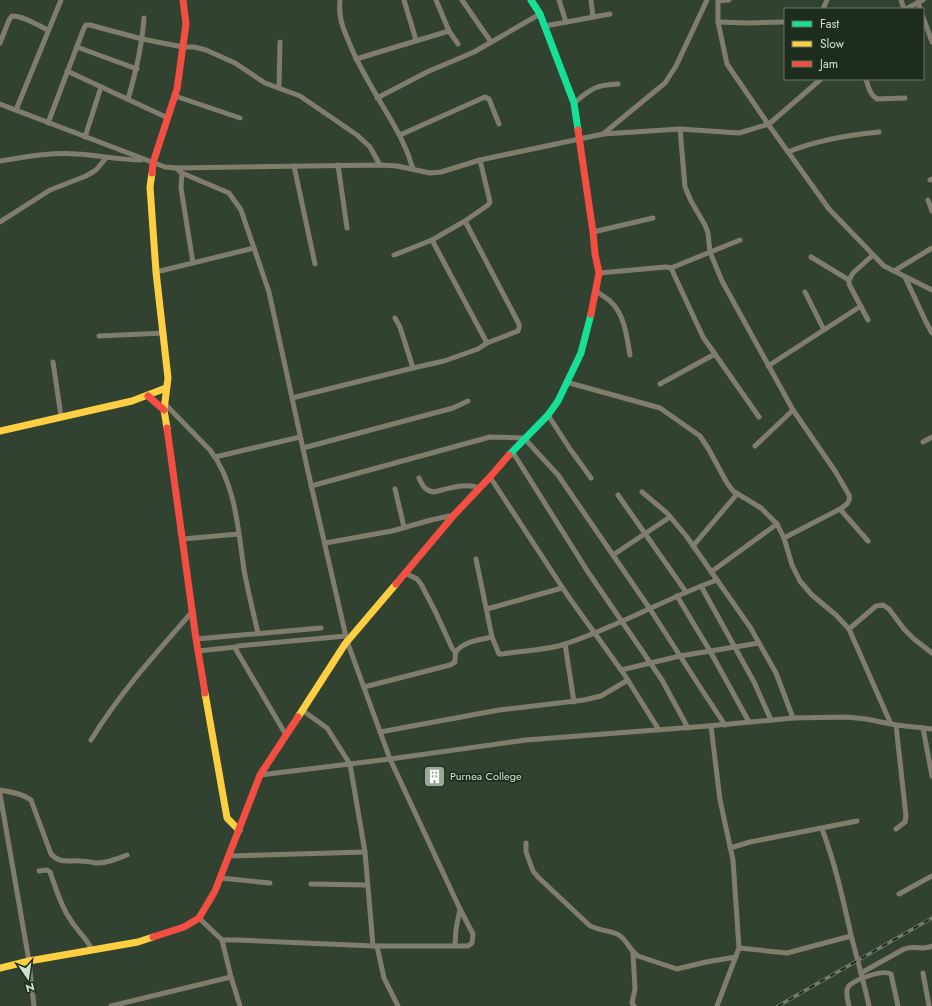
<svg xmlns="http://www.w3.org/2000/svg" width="932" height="1006" font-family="Jost,sans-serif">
  <rect width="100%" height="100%" fill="#314231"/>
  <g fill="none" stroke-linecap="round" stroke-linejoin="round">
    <g stroke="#807d6e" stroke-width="5">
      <path d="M 340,0 C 338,19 344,30 351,47 C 358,64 368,81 378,98 C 392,122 405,141 413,169"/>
      <polyline points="404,0 416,40"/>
      <polyline points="436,0 449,31 458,44"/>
      <polyline points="462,0 491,42"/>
      <polyline points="559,0 566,22"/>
      <polyline points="591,0 593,17"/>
      <polyline points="718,0 718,22 727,64 768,124 829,209 884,266 932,290"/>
      <polyline points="901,0 904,9"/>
      <polyline points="718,1 729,0"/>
      <polyline points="918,2 920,9"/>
      <polyline points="823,9 827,0"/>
      <polyline points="906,9 923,0"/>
      <polyline points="923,17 932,42"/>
      <polyline points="718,22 748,23 785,22"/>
      <polyline points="545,26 610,14"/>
      <path d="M 0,43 L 9,20 L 12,16 C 24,16 37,25 48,30"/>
      <polyline points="77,47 137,69"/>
      <polyline points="356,59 449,31"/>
      <polyline points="67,71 168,118"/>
      <path d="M 866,79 C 868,86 870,95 877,99 L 905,98"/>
      <polyline points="279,88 280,42"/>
      <polyline points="175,96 240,118"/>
      <polyline points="377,98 427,72 474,52 540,14"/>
      <path d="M 128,99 C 136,72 142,46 144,18"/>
      <path d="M 574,103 C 591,89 595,85 618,84"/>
      <polyline points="0,104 165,167 176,168 380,165 397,166 430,173 441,172 480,160 603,134 680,129 739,133 769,124 821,79"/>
      <polyline points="16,110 61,0"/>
      <polyline points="48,123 84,28 86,25 90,25 142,39 183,47 194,47 206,50 235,63 265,83 300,96 357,135 370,147 380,165"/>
      <path d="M 680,129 L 685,187 L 691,201 L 705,225 L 708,233 L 710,252 L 722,281 L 793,410 L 835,471 L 849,495 C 851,502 846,505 840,509 L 868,541"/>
      <polyline points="603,134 665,83 676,66 707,0"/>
      <polyline points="400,135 485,97 489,99 499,124"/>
      <polyline points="85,137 101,87"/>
      <path d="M 788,152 C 817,140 848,135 879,132"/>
      <path d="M 0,161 C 25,157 51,152 77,154 C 98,155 119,160 141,160"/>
      <polyline points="338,165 347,228"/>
      <polyline points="294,166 315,264"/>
      <polyline points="176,168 182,173 229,193 241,210 269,292 307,467 347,641 390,759 460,909 473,934 472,943 468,946 373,946 237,940 222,940"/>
      <polyline points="182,173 181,188 193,263"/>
      <polyline points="930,180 932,179"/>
      <polyline points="928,200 932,211"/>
      <polyline points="0,222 50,190 86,176 96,170 106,158"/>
      <polyline points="593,232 653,218"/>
      <polyline points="432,240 487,343"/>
      <polyline points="394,255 432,240 465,221 488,205 490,202 480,160"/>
      <polyline points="811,257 849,280"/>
      <polyline points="671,268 703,337 759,417"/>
      <polyline points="894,271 932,248"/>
      <polyline points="156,272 254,248"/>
      <polyline points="599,273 666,267 671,268 740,240"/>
      <polyline points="905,277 926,322 932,333"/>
      <path d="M 596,291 C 601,295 607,298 611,302 C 625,315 627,338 630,355"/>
      <polyline points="805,292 824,330"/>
      <polyline points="395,318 400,327 413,368"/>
      <polyline points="868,320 849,284 849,280 853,273 873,255"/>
      <polyline points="99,336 164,333"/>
      <polyline points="53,362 61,416"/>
      <polyline points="768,366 861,306"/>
      <polyline points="566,382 660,408 700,436 708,448 727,483 733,491 761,508 777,524 784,538 792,565 800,581 812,595 836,615 849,629 890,722"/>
      <polyline points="660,384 715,354"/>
      <polyline points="292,398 413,368 444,361 478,349 487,343 518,331 519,328 519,324 465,221"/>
      <path d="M 164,403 L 210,450 C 236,484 238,529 244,570 C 248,591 253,612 258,633"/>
      <polyline points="548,415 570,449 591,478"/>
      <polyline points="923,442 932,437"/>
      <polyline points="755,446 793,410"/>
      <polyline points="303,448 453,408 468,401"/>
      <polyline points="512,451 588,572 662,680 688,728"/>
      <polyline points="215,457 300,437"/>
      <polyline points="490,477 568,596 624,674 659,730"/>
      <path d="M 419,478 C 423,486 425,491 434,492 C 447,489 467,482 479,488"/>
      <polyline points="311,486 490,437 524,438 558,475 650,609 700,687 725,725"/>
      <polyline points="395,489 404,527"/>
      <polyline points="642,492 667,513 687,537 750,627 776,673 793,718"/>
      <polyline points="618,495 686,592"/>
      <polyline points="784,538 840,509"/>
      <polyline points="183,539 238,534"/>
      <polyline points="325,543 392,531 431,520 454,515"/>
      <polyline points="693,546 737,494"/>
      <polyline points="613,555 670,517"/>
      <path d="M 476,559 L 492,637 L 499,654 L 502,654 C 520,651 546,650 562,645 C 616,628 664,599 717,580"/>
      <polyline points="711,572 777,524"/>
      <polyline points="405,573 417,579 421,584 435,611 452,648 456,653"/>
      <polyline points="701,586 754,682 771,720"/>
      <polyline points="677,596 710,651 749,722"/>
      <polyline points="487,609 562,588"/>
      <polyline points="849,629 876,606 883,605 889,609 904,629 914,639 932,653"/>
      <polyline points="196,639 321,628"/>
      <polyline points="565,644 574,702"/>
      <polyline points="198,651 236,647"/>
      <polyline points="621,670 680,656 759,643"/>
      <path d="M 364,687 L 450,665 L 455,662 C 455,659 455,655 456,652 C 463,641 481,640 492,637"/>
      <polyline points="302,710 327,728 350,764 365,852 373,946"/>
      <polyline points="711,726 720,800 733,860 739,948 717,1006"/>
      <polyline points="923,728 932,776"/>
      <polyline points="380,732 499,710 584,700 601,696 628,680"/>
      <polyline points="286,735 235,648 238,646 346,636"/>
      <path d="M 91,740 C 119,694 156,653 192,612"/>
      <polyline points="260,775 390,759 526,740 708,726 793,718 847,717 866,719 896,725 932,729"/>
      <path d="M 0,790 C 10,792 22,793 31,800 L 51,854 C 60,864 68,860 80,861 C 85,861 91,862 96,863 C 107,863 117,859 127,855"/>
      <polyline points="0,794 29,961 34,1006"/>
      <path d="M 822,829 C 835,863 843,899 851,935 C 857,959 864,982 869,1006"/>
      <polyline points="896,829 905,822 906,816 896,725"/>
      <path d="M 526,843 L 526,852 L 533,871 L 538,877 L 589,925 C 598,931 610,930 619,935 C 627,940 630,951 638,956 L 677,969 L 706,962 L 736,957"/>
      <polyline points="730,848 750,842 857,821"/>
      <polyline points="228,856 365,852"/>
      <path d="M 39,871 L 47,870 L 50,872 C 56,888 60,905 70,919 C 77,931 87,938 92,950"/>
      <polyline points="220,878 270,883"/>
      <polyline points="311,884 367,885"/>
      <polyline points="899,894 932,876"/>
      <polyline points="199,918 222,940 231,977 240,1006"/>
      <polyline points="455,945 456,929 460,909"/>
      <polyline points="377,946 384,978 398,1006"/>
      <polyline points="739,948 787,953 851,936"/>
      <polyline points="633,953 635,989 632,1003 634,1006"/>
      <path d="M 861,973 L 904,949 C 916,945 923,951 932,946"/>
      <polyline points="923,973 929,1006"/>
      <polyline points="111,1006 231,977"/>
      <path d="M 849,1006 C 848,1001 845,992 848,987 C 853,980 883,969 891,974 L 898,1006"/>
    </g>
    <g stroke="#16e098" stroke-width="7">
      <polyline points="531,0 540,14 574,103 578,130"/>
      <polyline points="509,455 548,415 558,401 581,353 591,314"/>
    </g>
    <g stroke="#ffcf43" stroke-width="7">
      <polyline points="152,173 150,187 156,272 168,378 164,410 167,428"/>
      <polyline points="0,431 132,401 166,388"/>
      <polyline points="205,693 227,818 239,830"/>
      <polyline points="298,717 345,644 396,584"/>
      <polyline points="0,968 29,961 138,942 153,937"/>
    </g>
    <g stroke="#f24e42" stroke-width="7">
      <polyline points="578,130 593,232 595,254 599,273 591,314"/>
      <polyline points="152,173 153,163 177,89 186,24 183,0"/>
      <polyline points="148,396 164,410"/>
      <polyline points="167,428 196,639 205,693"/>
      <polyline points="396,584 454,515 490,477 509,455"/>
      <polyline points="153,937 184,927 199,918 215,891 260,775 298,717"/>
    </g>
    <defs>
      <polyline id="rail" points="778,1006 932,918"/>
    </defs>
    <use href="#rail" stroke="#74796c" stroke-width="3.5"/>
    <use href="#rail" stroke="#1d2c1d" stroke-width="2" stroke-dasharray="6" stroke-linecap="butt"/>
  </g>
  <defs>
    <symbol id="building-square" viewBox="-11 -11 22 22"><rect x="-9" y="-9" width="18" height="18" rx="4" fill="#97a997" stroke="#1d2c1d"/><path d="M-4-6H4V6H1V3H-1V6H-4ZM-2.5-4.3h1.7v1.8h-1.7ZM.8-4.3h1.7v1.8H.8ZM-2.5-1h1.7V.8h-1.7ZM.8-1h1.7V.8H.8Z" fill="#fff"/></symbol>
  </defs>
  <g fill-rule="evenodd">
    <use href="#building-square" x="422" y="764" width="25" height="25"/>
  </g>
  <g text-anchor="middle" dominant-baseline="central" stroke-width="3.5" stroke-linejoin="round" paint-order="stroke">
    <g font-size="11" fill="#cee1ce" stroke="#1d2c1d" text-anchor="start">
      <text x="450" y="776">Purnea College</text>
    </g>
  </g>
  <rect x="784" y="8" width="140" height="72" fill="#1d2c1d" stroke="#647464"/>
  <rect x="792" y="21" width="20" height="6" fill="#16e098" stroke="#647464"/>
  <text x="820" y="28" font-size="12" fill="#cee1ce">Fast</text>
  <rect x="792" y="41" width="20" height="6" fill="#ffcf43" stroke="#647464"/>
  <text x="820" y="48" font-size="12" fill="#cee1ce">Slow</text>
  <rect x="792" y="61" width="20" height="6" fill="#f24e42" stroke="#647464"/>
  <text x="820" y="68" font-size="12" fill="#cee1ce">Jam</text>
  <g transform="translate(28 978) rotate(167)" stroke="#1d2c1d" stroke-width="3" paint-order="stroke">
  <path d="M0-3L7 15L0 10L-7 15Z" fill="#cee1ce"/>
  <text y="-6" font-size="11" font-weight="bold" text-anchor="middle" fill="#cee1ce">N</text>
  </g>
</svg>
